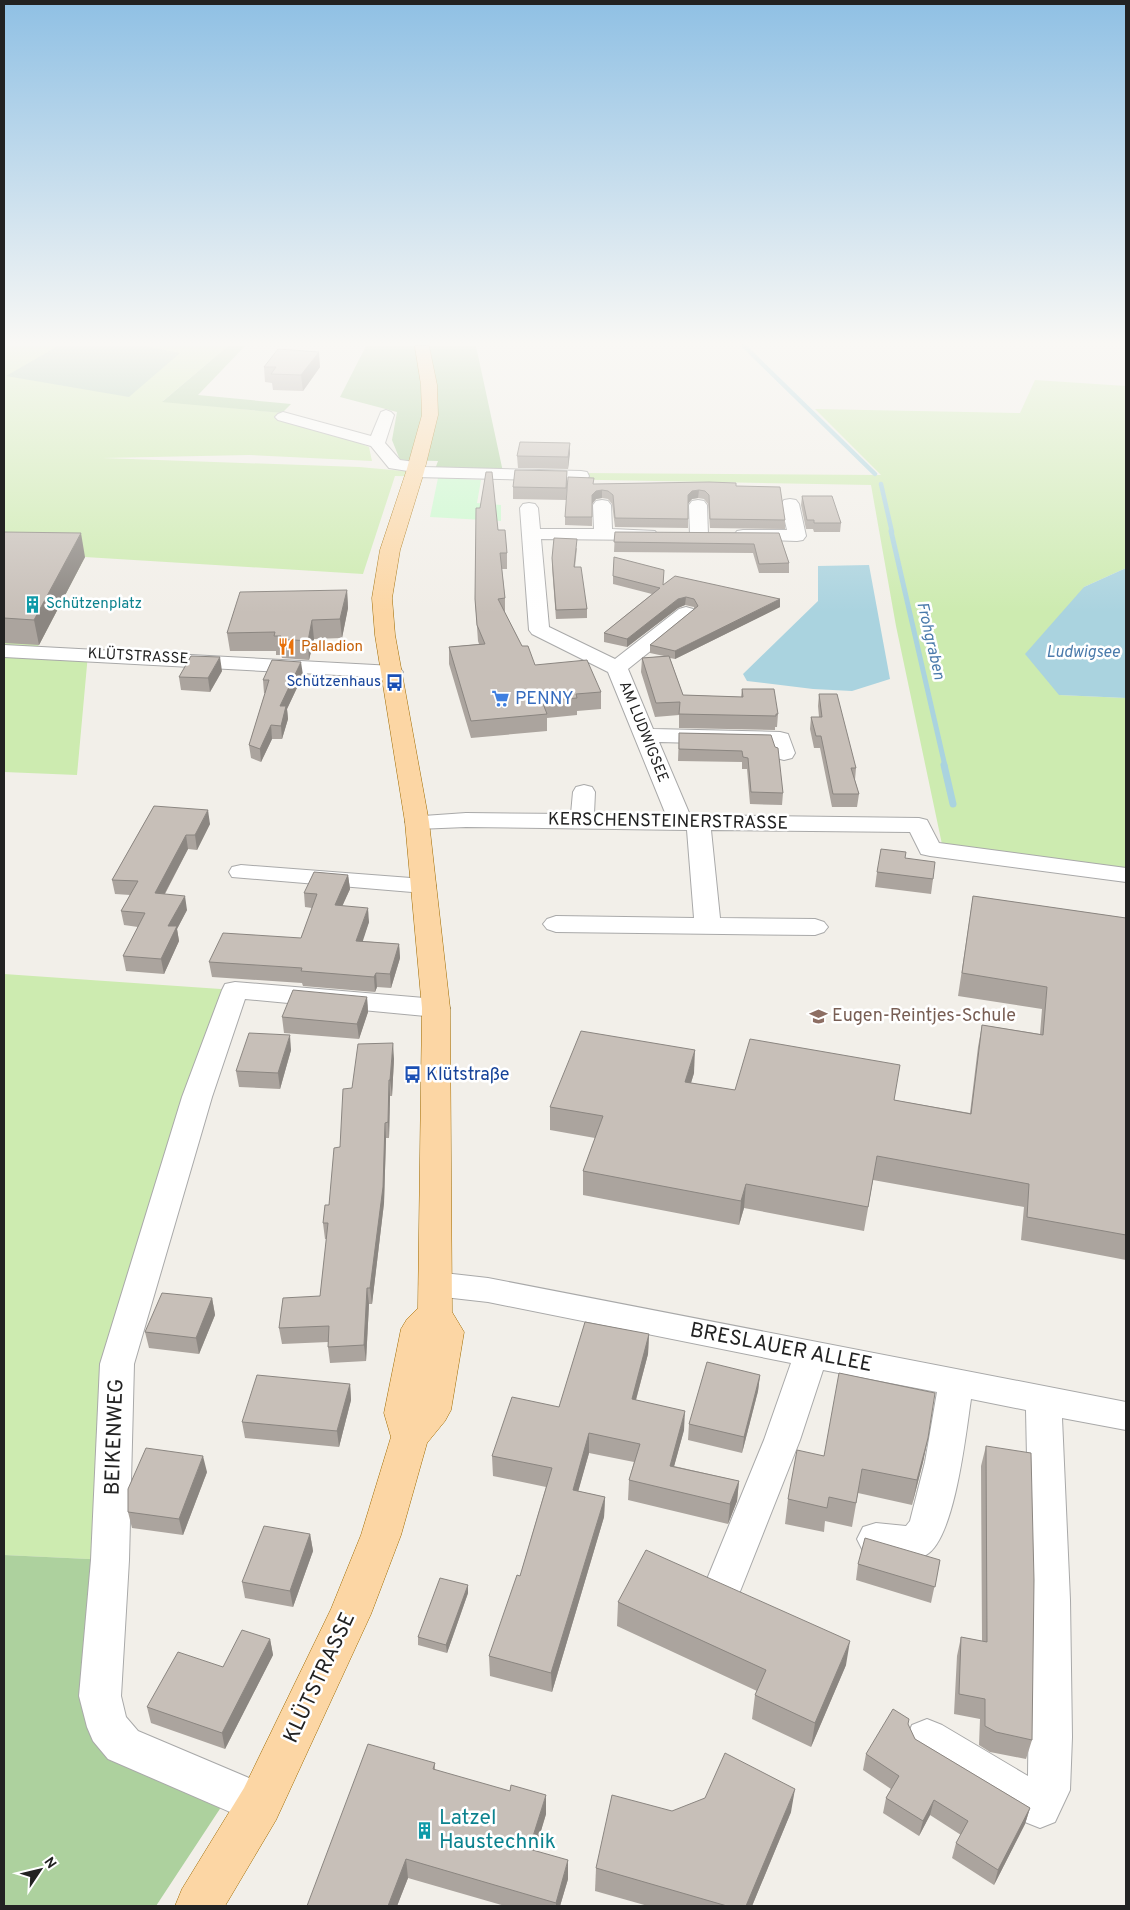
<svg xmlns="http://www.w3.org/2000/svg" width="1130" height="1910" font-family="Overpass,sans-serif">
  <rect width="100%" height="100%" fill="#f2efe9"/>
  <g fill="#cdebb0">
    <polygon points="4,346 228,346 163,401 282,413 369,447 372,461 249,455 103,458 359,467 415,472 881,475 815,409 1020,413 1035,380 1126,386 1126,568 1084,587 1059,695 1126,698 1126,873 943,849 896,626 871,485 395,476 363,574 85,557 35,652 88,654 77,775 4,772"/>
    <polygon points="4,974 235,990 141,1287 110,1560 4,1555"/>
  </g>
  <g fill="#add19e">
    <polygon points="228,346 245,346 198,395 291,404 282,413 162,402"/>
    <polygon points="366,346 476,346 503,472 434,472 438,461 400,460 392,440 397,412 340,397"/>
    <polygon points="4,1555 110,1560 108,1727 231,1792 156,1906 4,1906"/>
  </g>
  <polygon fill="#aacbaf" points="58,346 144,346 180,353 129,397 6,376"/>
  <polygon fill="#c8facc" points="438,478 481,480 477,503 501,505 501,521 430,517"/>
  <g fill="#aad3df">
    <polygon points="869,565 890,679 852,691 813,689 747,681 743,674 818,601 818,566"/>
    <polygon points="1126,568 1126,698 1059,695 1025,654 1084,587"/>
  </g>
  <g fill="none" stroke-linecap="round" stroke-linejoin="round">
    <g stroke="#aad3df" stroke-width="4.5">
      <polyline points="744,346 875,474"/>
      <polyline points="881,484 892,532"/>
    </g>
    <polyline stroke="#aad3df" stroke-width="5" points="891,531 945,766"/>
    <polyline stroke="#aad3df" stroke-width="7" points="944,765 953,804"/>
    <defs>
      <g id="minor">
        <polygon points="386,410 391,412 394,415 385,443 400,460 422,463 423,467 581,471 587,472 589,476 587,480 581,481 415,477 409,476 408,471 389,468 371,446 278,420 275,417 278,414 283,412 371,436 381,412"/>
        <polygon points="790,499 796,500 799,504 806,536 803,540 797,541 737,539 734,535 737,531 743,530 787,530 781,504 784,500"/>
        <polygon points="602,500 608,501 611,505 612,529 655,531 658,535 655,539 649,540 541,539 549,627 615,659 679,609 686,607 693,609 696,613 693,617 628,669 653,729 780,732 788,734 795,753 792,758 784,760 776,758 771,745 659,742 690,815 919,818 927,820 939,843 1126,868 1126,882 930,856 921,854 910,832 711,830 720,918 815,919 824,922 828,927 824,932 815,935 556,932 547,929 543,924 547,919 556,916 694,918 687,830 466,827 417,829 409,827 405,822 409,817 466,813 571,814 573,792 576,787 584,785 592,787 595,792 594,814 666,815 608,672 532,634 529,630 520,508 523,504 529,503 535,504 538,508 540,529 594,529 593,505 596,501"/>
        <polygon points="698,500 704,501 707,505 708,535 705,539 699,540 693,539 690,535 689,505 692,501"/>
        <polygon points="4,645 393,666 400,668 403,672 400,676 393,678 4,657"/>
        <polygon points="241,865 424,879 433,881 436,886 433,891 424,893 232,877 229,872 232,867"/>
        <polygon points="235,982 436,999 446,1002 450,1008 446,1014 436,1017 245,999 212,1097 134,1364 129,1560 121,1696 126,1717 138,1731 275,1789 282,1804 275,1819 260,1825 108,1759 93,1741 87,1727 79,1696 91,1560 100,1364 182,1097 222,990 225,984"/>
        <path d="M 435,1272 L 488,1278 L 1126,1402 L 1126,1430 L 1062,1418 L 1070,1600 L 1072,1737 L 1070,1790 L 1055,1822 L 1040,1828 L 1025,1822 L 912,1753 L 906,1739 L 912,1725 L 927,1719 L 942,1725 L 1028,1776 L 1030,1600 L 1026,1410 L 971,1399 C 966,1432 955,1539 926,1555 C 909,1565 880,1557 863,1551 L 857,1539 L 863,1527 L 876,1523 L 906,1526 L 910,1521 L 925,1462 L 937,1392 L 823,1370 L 800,1440 L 741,1589 L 736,1601 L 722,1606 L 708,1601 L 703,1589 L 764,1440 L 791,1363 L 488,1302 L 435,1296 L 423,1293 L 419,1284 L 423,1275 Z"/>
      </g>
      <polygon id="major" points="415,346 429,346 437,385 438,415 424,472 400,550 392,598 395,635 429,822 450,1008 452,1312 464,1332 451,1410 445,1421 427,1443 401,1535 371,1614 276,1820 225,1906 175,1906 182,1889 244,1788 331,1609 361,1535 391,1437 384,1413 401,1329 407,1319 418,1308 422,1008 405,822 375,635 372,598 380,550 406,472 422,415 421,385"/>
    </defs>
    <use href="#minor" stroke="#a9a9a9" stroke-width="2"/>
    <use href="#major" stroke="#a06b00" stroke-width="1"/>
    <use href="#minor" fill="#fff" fill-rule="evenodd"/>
    <use href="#major" fill="#fcd6a4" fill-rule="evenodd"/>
  </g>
  <g fill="#aba49e">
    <polygon points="264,367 320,367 303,391 273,390 272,383 265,382"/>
    <polygon points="570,443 568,469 518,468 517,456"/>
    <polygon points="567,483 566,500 513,499 513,487"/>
    <polygon points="594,484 736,486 785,520 785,529 710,528 708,504 704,499 698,498 692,499 688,503 688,528 615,527 612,504 608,499 602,498 596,499 592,504 592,526 565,525 565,517"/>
    <polygon points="802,496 841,523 840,532 814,532 813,529 806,529 801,505"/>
    <polygon points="498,530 507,553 507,569 502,569 505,598 505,613 522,646 535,665 601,692 601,709 577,711 577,715 547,718 547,731 471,738 449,664 449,647 479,644 478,641 475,599"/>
    <polygon points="4,532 85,557 39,645 4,643 4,644"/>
    <polygon points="615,532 779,533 789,563 789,573 759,573 753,553 614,552"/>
    <polygon points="577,548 575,567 587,609 587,618 556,619 552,567 552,558"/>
    <polygon points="613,576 663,585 780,599 780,607 675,659 670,658 683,695 741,697 742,689 778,714 777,727 775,727 775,730 679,728 679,715 655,717 641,672 642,658 664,656 650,653 650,645 694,609 694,607 685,605 678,608 627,647 604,642 604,633 652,594 613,584"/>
    <polygon points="347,590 348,608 342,638 314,639 309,660 282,658 281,655 276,655 276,651 230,651 227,633"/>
    <polygon points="222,671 210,692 181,690 179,677"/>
    <polygon points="303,675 287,709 288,719 282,739 272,739 261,762 251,758 249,745 265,693 264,693 263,680"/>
    <polygon points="819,694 856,768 855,780 859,794 857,807 832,807 820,748 814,748 810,729 811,717 819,717 818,706"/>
    <polygon points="679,733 771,735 783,793 782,805 750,804 747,769 742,769 742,762 678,761"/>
    <polygon points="154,806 210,824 197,850 188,849 165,894 187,910 177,929 179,941 164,974 126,971 123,956 138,927 124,925 121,911 130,895 115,894 112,880"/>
    <polygon points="905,858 933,879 931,894 875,887 877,872"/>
    <polygon points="348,875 350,889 342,906 369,922 362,941 399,944 400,958 391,988 377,987 375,992 303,986 302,983 212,977 209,962 301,938 312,908 305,907 304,893"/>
    <polygon points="973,896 1126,918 1126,1260 1021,1240 1024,1207 873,1180 864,1231 744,1208 739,1225 583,1195 583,1171 595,1138 550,1130 550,1107 694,1073 691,1083 735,1090 894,1100 970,1113 978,1047 982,1025 1040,1034 1042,1009 958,996"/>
    <polygon points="367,997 368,1012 359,1039 284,1033 282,1017"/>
    <polygon points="291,1050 280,1089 239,1087 236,1071"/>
    <polygon points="394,1059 392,1096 390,1096 389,1138 386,1138 384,1203 372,1304 369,1304 366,1361 330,1363 328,1347 328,1342 282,1344 279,1328 320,1296 327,1239 325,1239 323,1223 329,1205 340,1147"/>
    <polygon points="212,1298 215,1315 199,1354 149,1348 145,1332"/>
    <polygon points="649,1334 648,1354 636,1400 684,1430 674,1466 739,1481 737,1501 728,1524 628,1500 629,1480 634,1462 589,1453 578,1491 605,1497 604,1517 552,1692 490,1676 489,1656 520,1576 546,1487 493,1476 492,1456 559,1407"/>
    <polygon points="760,1375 758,1391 742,1453 688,1440 689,1424"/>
    <polygon points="350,1384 351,1400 339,1447 245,1438 242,1422"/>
    <polygon points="928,1438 923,1462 912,1505 858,1493 852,1527 825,1521 824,1532 785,1524 788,1499 824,1456"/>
    <polygon points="986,1446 1032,1740 1026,1759 990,1752 979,1745 980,1719 954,1714 957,1656 961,1637 982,1641 981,1466"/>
    <polygon points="207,1472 183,1535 132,1528 128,1512"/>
    <polygon points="310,1534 313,1551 293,1607 245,1598 242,1582"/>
    <polygon points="940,1560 931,1603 856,1580 858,1564"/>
    <polygon points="468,1585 468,1593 447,1653 418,1645 418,1637"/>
    <polygon points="618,1602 846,1665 811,1747 752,1719 755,1695 757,1691 617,1626"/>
    <polygon points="270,1639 273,1655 225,1749 151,1723 147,1707 223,1667"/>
    <polygon points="908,1725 915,1739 1030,1808 1025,1824 994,1885 952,1858 956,1843 961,1835 930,1815 919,1836 883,1813 886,1798 891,1789 863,1770 866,1754"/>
    <polygon points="435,1763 435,1770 546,1814 535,1850 568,1879 560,1906 505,1906 408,1878 397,1906 307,1906"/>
    <polygon points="672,1811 791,1812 752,1906 648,1906 595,1891 596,1868"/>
  </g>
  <g fill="#8b8681">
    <polygon points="319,352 320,367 303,391 301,375"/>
    <polygon points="570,443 570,454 568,469 568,457"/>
    <polygon points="567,471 567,483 566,500 566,488"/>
    <polygon points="602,490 602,498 596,499 592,504 592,495 596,491"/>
    <polygon points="699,490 698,498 692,499 688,504 688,495 692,491"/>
    <polygon points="81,533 85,557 39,645 34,620"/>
    <polygon points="347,590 348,608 342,638 340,619"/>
    <polygon points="686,597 685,605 678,608 627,647 627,639 678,599"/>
    <polygon points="780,599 780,607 675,659 675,651"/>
    <polygon points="312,620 314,639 309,660 308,641"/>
    <polygon points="220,657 222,671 210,692 208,678"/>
    <polygon points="301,662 303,675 287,709 288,719 282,739 281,726 280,706"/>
    <polygon points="271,725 272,739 261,762 260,749"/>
    <polygon points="208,810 210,824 197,850 195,835"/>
    <polygon points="186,835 188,849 157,908 155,893"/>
    <polygon points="348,875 350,889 336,920 335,905"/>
    <polygon points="185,896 187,910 177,929 179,941 164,974 161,959 168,926"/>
    <polygon points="368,908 369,922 358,956 356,941"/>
    <polygon points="399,944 400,958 391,988 390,974"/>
    <polygon points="376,973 377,987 375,992 374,977"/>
    <polygon points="367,997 368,1012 359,1039 357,1024"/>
    <polygon points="290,1035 291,1050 280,1089 278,1073"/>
    <polygon points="393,1043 394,1059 392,1096 390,1080"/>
    <polygon points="695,1050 694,1073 684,1105 685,1082"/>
    <polygon points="389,1080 390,1096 389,1138 388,1122"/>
    <polygon points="385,1123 386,1138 384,1203 372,1304 370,1288"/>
    <polygon points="746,1184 744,1208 739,1225 741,1201"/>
    <polygon points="367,1288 369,1304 366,1361 364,1345"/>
    <polygon points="212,1298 215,1315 199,1354 196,1338"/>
    <polygon points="649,1334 648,1354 631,1418 632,1399"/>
    <polygon points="760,1375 758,1391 742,1453 744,1437"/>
    <polygon points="350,1384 351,1400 339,1447 337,1431"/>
    <polygon points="685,1411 684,1430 669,1485 670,1466"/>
    <polygon points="589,1433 589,1453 573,1510 573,1490"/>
    <polygon points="928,1438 923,1462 912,1505 917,1480"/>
    <polygon points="203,1456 207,1472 183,1535 179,1519"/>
    <polygon points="739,1481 737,1501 728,1524 730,1504"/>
    <polygon points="605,1497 604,1517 552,1692 551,1673"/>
    <polygon points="310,1534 313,1551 293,1607 290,1591"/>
    <polygon points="468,1585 468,1593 447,1653 446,1645"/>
    <polygon points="270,1639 273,1655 225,1749 222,1733"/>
    <polygon points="850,1641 846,1665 811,1747 815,1723"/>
    <polygon points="795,1789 791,1812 752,1906 746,1906"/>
    <polygon points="546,1795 546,1814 530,1868 529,1849"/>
    <polygon points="934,1800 930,1815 919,1836 923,1821"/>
    <polygon points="1030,1808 1025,1824 994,1885 998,1870"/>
    <polygon points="406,1859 408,1878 397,1906 388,1906"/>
    <polygon points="568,1860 568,1879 560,1906 556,1906 556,1903"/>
  </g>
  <g fill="#c7bfb8" stroke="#8b8681">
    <polygon points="278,349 319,352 301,375 271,374 276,367 264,367"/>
    <polygon points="520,442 570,443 568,457 517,456"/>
    <polygon points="515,470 567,471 566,488 513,487"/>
    <polygon points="486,472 492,472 498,530 505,530 507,553 500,553 505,598 498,599 522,646 528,646 535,665 587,660 601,692 576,694 577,698 542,701 547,714 471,721 449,647 485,644 477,625 475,599 476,508 480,508"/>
    <polygon points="568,477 594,478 593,484 709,482 736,483 736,486 780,487 785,520 710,519 709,495 705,491 699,490 692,491 688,495 688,519 615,518 613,495 608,491 602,490 596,491 592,495 592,517 565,517"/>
    <polygon points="802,496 832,496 841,523 814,523 814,520 807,520"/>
    <polygon points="4,532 81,533 34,620 4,618"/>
    <polygon points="615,532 779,533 789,563 759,564 754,544 614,542"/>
    <polygon points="554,538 577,539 574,567 581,567 587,609 556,610 552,558"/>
    <polygon points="614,557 664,570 663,585 675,576 780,599 675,651 650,645 698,606 694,599 686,597 678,599 627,639 604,633 660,588 613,576"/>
    <polygon points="347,590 340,619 312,620 308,641 280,639 281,636 274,636 275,632 227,633 240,592"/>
    <polygon points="191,656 220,657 208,678 179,677"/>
    <polygon points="669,656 683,695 743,697 742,689 774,689 778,714 776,714 776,716 679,714 680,702 656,703 642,658"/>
    <polygon points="272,660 301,662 280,706 286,706 281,726 271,725 260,749 249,745 269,680 263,680"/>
    <polygon points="819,694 837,694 856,768 851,768 859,794 833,794 821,736 816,736 811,717 822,717"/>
    <polygon points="679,733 771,735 775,747 778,748 783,793 751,792 748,758 743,757 742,751 679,749"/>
    <polygon points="154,806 208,810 195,835 186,835 155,893 185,896 168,926 177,926 161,959 123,956 145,913 121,911 138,881 112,880"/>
    <polygon points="881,849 906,852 905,858 935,862 933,879 877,872"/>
    <polygon points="314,872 348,875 335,905 368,908 356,941 399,944 390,974 376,973 374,977 301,971 302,968 209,962 223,933 301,938 317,894 304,893"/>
    <polygon points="973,896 1126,918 1126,1235 1027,1217 1029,1184 877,1156 868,1207 746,1184 741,1201 583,1171 603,1116 550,1107 581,1031 695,1050 685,1082 735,1090 750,1039 900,1065 894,1100 971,1114 982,1025 1043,1035 1047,987 962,973"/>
    <polygon points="293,990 367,997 357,1024 282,1017"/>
    <polygon points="249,1033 290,1035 278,1073 236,1071"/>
    <polygon points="393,1043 390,1080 389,1080 388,1122 385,1123 383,1187 370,1288 367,1288 364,1345 328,1347 329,1326 279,1328 283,1298 320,1296 328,1223 323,1223 325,1205 329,1205 334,1148 340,1147 343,1089 352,1088 358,1044"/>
    <polygon points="162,1293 212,1298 196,1338 145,1332"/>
    <polygon points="585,1322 649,1334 632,1399 685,1411 670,1466 739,1481 730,1504 629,1480 640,1444 589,1433 573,1490 605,1497 551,1673 489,1656 517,1575 520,1576 552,1468 492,1456 512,1397 559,1407"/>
    <polygon points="707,1362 760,1375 744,1437 689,1424"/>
    <polygon points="839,1373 935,1393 928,1438 917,1480 862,1469 856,1503 829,1497 827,1508 788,1499 797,1450 824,1456"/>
    <polygon points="257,1375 350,1384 337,1431 242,1422"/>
    <polygon points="986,1446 1031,1453 1034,1580 1032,1740 996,1732 985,1726 985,1699 959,1694 961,1637 987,1642"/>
    <polygon points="146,1448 203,1456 179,1519 128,1512 128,1489"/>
    <polygon points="264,1526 310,1534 290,1591 242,1582"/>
    <polygon points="865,1538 940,1560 935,1587 858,1564"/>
    <polygon points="646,1550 850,1641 815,1723 755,1695 766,1670 618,1602"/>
    <polygon points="440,1578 468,1585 446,1645 418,1637"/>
    <polygon points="242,1630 270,1639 222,1733 147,1707 178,1652 223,1667"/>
    <polygon points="893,1709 909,1719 908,1724 915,1739 1030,1808 998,1870 956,1843 968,1821 934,1800 923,1821 886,1798 899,1776 866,1754"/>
    <polygon points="368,1744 435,1763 433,1769 510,1791 511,1785 546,1795 529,1849 568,1860 556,1903 406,1859 388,1906 307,1906"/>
    <polygon points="725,1753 795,1789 746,1906 727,1906 596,1868 612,1795 672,1811 705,1798"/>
  </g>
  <linearGradient id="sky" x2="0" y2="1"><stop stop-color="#8fc0e4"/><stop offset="0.56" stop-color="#f9f8f5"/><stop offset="1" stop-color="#f9f8f5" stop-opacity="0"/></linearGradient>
  <rect width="1130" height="613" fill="url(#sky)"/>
  <defs>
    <symbol id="building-bare" viewBox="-9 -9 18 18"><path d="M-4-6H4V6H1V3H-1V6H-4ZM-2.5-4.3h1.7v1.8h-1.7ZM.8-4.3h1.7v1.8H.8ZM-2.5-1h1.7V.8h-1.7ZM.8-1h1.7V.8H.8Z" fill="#0f9aa8" stroke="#fff" stroke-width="2.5" paint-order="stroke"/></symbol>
    <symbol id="restaurant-bare" viewBox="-9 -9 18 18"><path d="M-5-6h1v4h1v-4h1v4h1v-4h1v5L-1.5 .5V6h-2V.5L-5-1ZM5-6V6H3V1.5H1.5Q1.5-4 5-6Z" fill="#e8710a" stroke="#fff" stroke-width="2.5" paint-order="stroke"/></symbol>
    <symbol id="bus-bare" viewBox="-9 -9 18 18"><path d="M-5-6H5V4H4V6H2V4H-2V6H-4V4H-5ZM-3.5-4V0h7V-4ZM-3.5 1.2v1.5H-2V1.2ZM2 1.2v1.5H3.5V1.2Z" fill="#1a4fb4" stroke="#fff" stroke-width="2.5" paint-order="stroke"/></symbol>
    <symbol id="supermarket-bare" viewBox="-9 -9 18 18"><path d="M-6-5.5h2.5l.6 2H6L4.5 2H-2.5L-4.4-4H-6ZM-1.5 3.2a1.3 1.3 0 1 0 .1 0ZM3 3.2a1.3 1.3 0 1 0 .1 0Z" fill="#3f7fe0" stroke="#fff" stroke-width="2.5" paint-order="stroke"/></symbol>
    <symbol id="school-bare" viewBox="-9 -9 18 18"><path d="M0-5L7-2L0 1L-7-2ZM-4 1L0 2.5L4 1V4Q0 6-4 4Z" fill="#8d6e63" stroke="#fff" stroke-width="2.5" paint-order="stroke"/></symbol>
  </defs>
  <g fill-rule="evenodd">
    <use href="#building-bare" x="20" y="592" width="25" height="25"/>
    <use href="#restaurant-bare" x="274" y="634" width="25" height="25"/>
    <use href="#bus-bare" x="382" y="670" width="25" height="25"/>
    <use href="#supermarket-bare" x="488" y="686" width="25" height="25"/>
    <use href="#school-bare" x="806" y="1004" width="25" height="25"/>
    <use href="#bus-bare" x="400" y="1062" width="25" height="25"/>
    <use href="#building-bare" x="412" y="1818" width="25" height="25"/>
  </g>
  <g text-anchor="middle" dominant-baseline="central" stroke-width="5" stroke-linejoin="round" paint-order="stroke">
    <g font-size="15" fill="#0d838f" stroke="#fff" text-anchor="start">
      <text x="46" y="604">Schützenplatz</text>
    </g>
    <g font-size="15" fill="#c56008" stroke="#fff" text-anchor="start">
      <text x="301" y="647">Palladion</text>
    </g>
    <g font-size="15" fill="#222" stroke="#fff">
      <text transform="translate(138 657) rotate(3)">KLÜTSTRASSE</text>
      <text transform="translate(643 732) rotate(68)">AM LUDWIGSEE</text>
    </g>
    <g font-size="15" fill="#164399" stroke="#fff" text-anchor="end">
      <text x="381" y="682">Schützenhaus</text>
    </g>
    <g font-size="16" font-style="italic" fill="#4a7aab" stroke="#fff">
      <text transform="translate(930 641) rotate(77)">Frohgraben</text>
      <text x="1083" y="653">Ludwigsee</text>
    </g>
    <g font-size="18" fill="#366cbe" stroke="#fff" text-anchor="start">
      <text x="515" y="699">PENNY</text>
    </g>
    <g font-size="18" fill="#222" stroke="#fff">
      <text transform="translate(668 822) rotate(1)">KERSCHENSTEINERSTRASSE</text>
    </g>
    <g font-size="18" fill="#785e54" stroke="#fff" text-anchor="start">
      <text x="832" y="1016">Eugen-Reintjes-Schule</text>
    </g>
    <g font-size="18" fill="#164399" stroke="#fff" text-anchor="start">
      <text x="426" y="1075">Klütstraße</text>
    </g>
    <g font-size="21" fill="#222" stroke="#fff">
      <text transform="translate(781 1348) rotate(11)">BRESLAUER ALLEE</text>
      <text transform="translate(115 1437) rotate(-88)">BEIKENWEG</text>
      <text transform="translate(320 1678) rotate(-65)">KLÜTSTRASSE</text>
    </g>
    <g font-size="21" fill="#0d838f" stroke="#fff" text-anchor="start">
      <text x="439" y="1818">Latzel<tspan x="439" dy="24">Haustechnik</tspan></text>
    </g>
  </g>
  <rect width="1130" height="1910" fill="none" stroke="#222222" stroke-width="10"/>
  <g transform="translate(40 1870) rotate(55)" stroke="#ffffff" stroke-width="4" paint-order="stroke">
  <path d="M0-4L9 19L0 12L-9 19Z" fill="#222222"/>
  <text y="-8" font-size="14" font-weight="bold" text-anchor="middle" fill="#222222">N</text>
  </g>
</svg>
